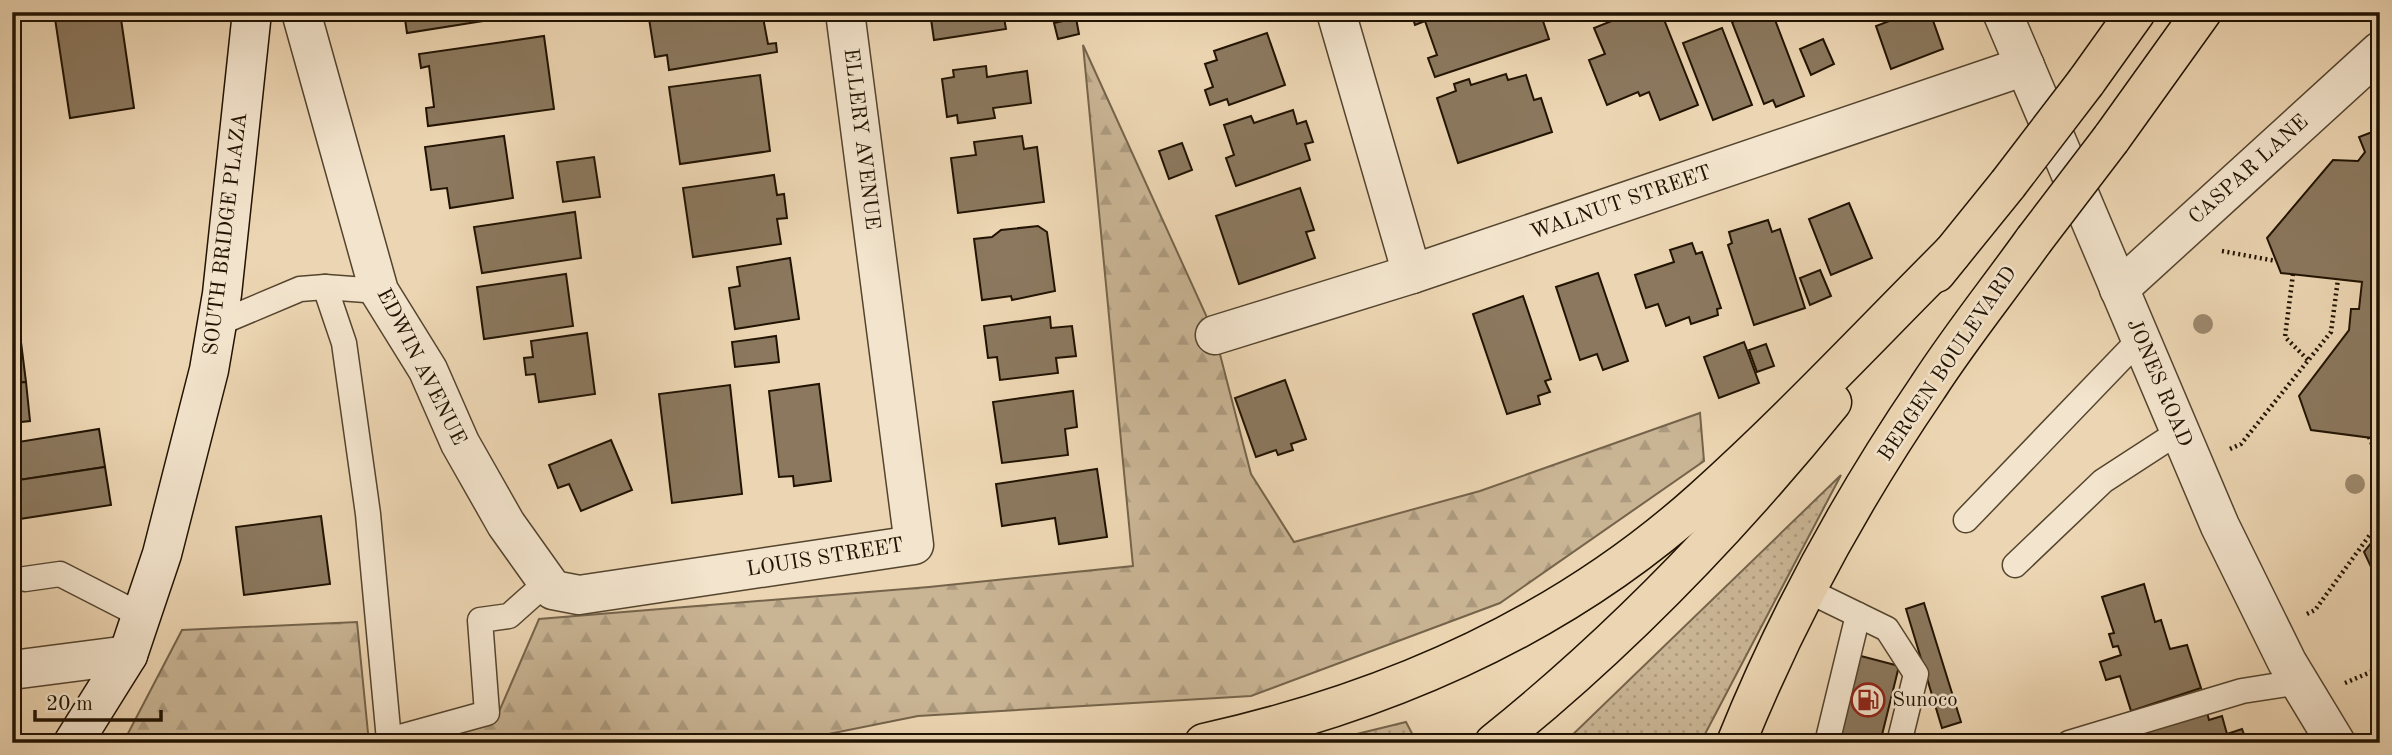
<svg xmlns="http://www.w3.org/2000/svg" width="2392" height="755" font-family="'Old Standard TT',serif">
  <defs>
    <pattern id="grass-dots" width="8" height="8" patternUnits="userSpaceOnUse" patternTransform="scale(1.75)"><rect width="8" height="8" fill="#c9b494"/><path d="M2 2h.1M6 6h.1" fill="none" stroke="#ac9a7e" stroke-width="1.8" stroke-linecap="round"/></pattern>
    <pattern id="forest-firs" width="22" height="20" patternUnits="userSpaceOnUse" patternTransform="scale(1.75)"><rect width="22" height="20" fill="#c9b494"/><path d="M5 1l3.5 6h-7zM16 11l3.5 6h-7z" fill="#ac9a7e"/></pattern>
  </defs>
  <rect width="100%" height="100%" fill="#ecd5b2"/>
  <filter id="stains"><feTurbulence type="fractalNoise" baseFrequency=".00286" numOctaves="4"/><feColorMatrix values="0 0 0 0 .2 0 0 0 0 .09 0 0 0 0 .02 0 0 0 .5 -.17"/></filter>
  <radialGradient id="worn" r=".72"><stop offset=".6" stop-color="#630" stop-opacity="0"/><stop offset="1" stop-color="#630" stop-opacity=".3"/></radialGradient>
  <g fill="url(#grass-dots)" stroke="#75644b" stroke-width="2">
    <polygon points="1841,475 1705,734 1652,743 1564,743"/>
    <polygon points="1406,722 1417,743 1320,743"/>
  </g>
  <g fill="url(#forest-firs)" stroke="#75644b" stroke-width="2">
    <polygon points="1083,45 1215,335 1251,474 1294,542 1480,491 1700,413 1704,461 1500,603 1251,696 918,716 784,743 429,743 495,721 539,619 929,587 1133,566"/>
    <polygon points="357,622 369,743 123,743 182,630"/>
  </g>
  <g fill="#8b785e" stroke="#211302" stroke-width="2">
    <polygon points="54,12 120,12 134,108 70,118"/>
    <polygon points="404,12 514,12 515,16 407,33"/>
    <polygon points="648,12 762,12 768,44 776,43 777,52 669,70 667,55 655,57"/>
    <polygon points="930,12 1003,12 1006,29 934,40"/>
    <polygon points="1166,12 1191,12 1168,20"/>
    <polygon points="1411,12 1540,12 1549,39 1435,77 1428,58 1437,55 1425,21 1415,25"/>
    <polygon points="1634,12 1661,12 1698,105 1660,120 1649,92 1640,96 1638,92 1607,105 1589,60 1605,54 1594,28"/>
    <polygon points="1758,12 1772,12 1804,96 1776,107 1773,100 1764,104 1732,22"/>
    <polygon points="1913,12 1930,12 1943,49 1891,69 1876,26"/>
    <polygon points="1076,18 1079,34 1058,39 1054,23"/>
    <polygon points="1722,28 1752,105 1713,120 1683,43"/>
    <polygon points="1267,33 1285,85 1229,105 1227,99 1210,105 1205,90 1213,87 1205,64 1217,60 1214,51"/>
    <polygon points="544,36 554,109 428,126 426,108 434,107 429,66 421,68 419,54"/>
    <polygon points="1823,39 1834,64 1811,75 1800,49"/>
    <polygon points="986,66 987,77 1027,71 1031,103 993,108 995,118 958,123 957,115 947,117 942,79 954,77 953,70"/>
    <polygon points="1506,74 1508,80 1526,75 1534,100 1541,98 1552,132 1458,163 1437,98 1456,91 1454,84 1469,79 1471,85"/>
    <polygon points="760,75 770,151 680,164 669,87"/>
    <polygon points="1293,110 1297,124 1306,121 1313,142 1305,144 1310,160 1236,186 1226,158 1234,155 1224,125 1251,116 1254,123"/>
    <polygon points="2380,129 2380,439 2311,430 2299,396 2349,330 2351,309 2359,309 2362,282 2281,273 2267,238 2333,160 2358,161 2365,152 2359,137"/>
    <polygon points="504,136 513,198 450,208 447,188 431,190 425,147"/>
    <polygon points="1022,136 1024,149 1037,147 1044,202 958,213 951,158 976,155 974,142"/>
    <polygon points="1182,143 1192,170 1169,179 1159,151"/>
    <polygon points="594,157 600,197 563,202 557,162"/>
    <polygon points="774,175 777,195 784,194 787,218 777,219 781,244 693,257 683,188"/>
    <polygon points="1300,188 1314,230 1306,232 1315,258 1239,284 1216,216"/>
    <polygon points="1849,203 1872,258 1831,275 1809,219"/>
    <polygon points="575,212 581,258 482,273 474,227"/>
    <polygon points="1768,220 1772,232 1780,229 1805,308 1754,325 1728,245 1732,243 1729,232"/>
    <polygon points="1038,226 1047,232 1055,291 1012,300 1011,296 982,300 974,239 992,237 1001,230"/>
    <polygon points="1692,243 1696,254 1702,252 1721,308 1717,309 1718,315 1691,324 1689,317 1666,326 1658,304 1646,308 1635,275 1674,262 1670,250"/>
    <polygon points="790,258 799,319 735,329 729,288 740,286 737,267"/>
    <polygon points="1820,270 1831,296 1810,305 1800,278"/>
    <polygon points="1598,273 1628,361 1603,370 1597,354 1580,360 1556,287"/>
    <polygon points="566,274 573,326 484,339 477,287"/>
    <polygon points="1523,296 1551,379 1545,381 1550,392 1538,396 1540,404 1507,414 1473,314"/>
    <polygon points="1050,317 1051,328 1072,326 1076,356 1056,358 1058,373 1000,380 997,357 988,358 984,326"/>
    <polygon points="587,333 595,394 539,402 535,374 526,375 524,358 533,357 531,341"/>
    <polygon points="776,336 779,362 735,367 732,342"/>
    <polygon points="21,342 26,382 12,383 12,343"/>
    <polygon points="1744,342 1759,383 1719,398 1704,357"/>
    <polygon points="1766,344 1774,366 1757,372 1749,350"/>
    <polygon points="1285,380 1306,439 1291,444 1293,450 1278,455 1276,450 1256,457 1235,398"/>
    <polygon points="26,382 30,421 12,423 12,383"/>
    <polygon points="819,384 831,481 794,486 793,476 779,477 769,391"/>
    <polygon points="730,385 742,494 672,503 659,394"/>
    <polygon points="1073,391 1077,427 1065,429 1068,455 1002,463 993,402"/>
    <polygon points="99,429 105,467 12,481 12,443"/>
    <polygon points="611,440 632,490 581,511 569,484 558,488 549,465"/>
    <polygon points="105,467 111,505 13,520 12,481"/>
    <polygon points="1097,469 1107,537 1059,544 1055,518 1002,526 996,484"/>
    <polygon points="321,516 330,584 244,595 236,527"/>
    <polygon points="2380,532 2380,586 2364,552"/>
    <polygon points="2144,584 2155,622 2161,620 2170,649 2187,645 2201,688 2131,711 2120,676 2106,680 2100,662 2121,655 2118,646 2113,647 2109,634 2114,633 2102,597"/>
    <polygon points="1924,603 1961,722 1942,728 1906,609"/>
    <polygon points="1857,655 1899,666 1880,743 1838,733"/>
    <polygon points="2205,705 2209,720 2222,716 2227,734 2242,729 2247,743 2081,743"/>
  </g>
  <g fill="none" stroke-linecap="round" stroke-linejoin="round">
    <defs>
      <g id="service">
        <polyline points="325,287 344,343 368,514 389,740 487,713 480,620 509,616 546,583"/>
        <polyline points="217,324 300,289 325,287 379,291"/>
        <polyline points="1966,520 2140,339"/>
        <polyline points="2015,565 2103,481 2180,431"/>
        <polyline points="25,579 60,574 142,616"/>
        <polyline points="1809,591 1887,629 1916,674 1899,743"/>
        <polyline points="1827,743 1858,615"/>
        <polyline points="2069,743 2242,691 2299,682"/>
      </g>
      <g id="minor">
        <polyline points="301,12 379,291 428,370 460,443 506,524 553,590 579,595 914,545 845,12"/>
        <polyline points="1336,12 1412,274"/>
        <polyline points="2002,12 2220,526 2287,662 2336,743"/>
        <polyline points="2119,289 2380,51"/>
        <polyline points="1215,335 1412,274 2025,66"/>
        <polyline points="12,670 128,655"/>
      </g>
      <polyline id="secondary" points="73,743 128,655 162,554 209,370 222,294 252,12"/>
      <g id="motorway">
        <polyline points="2086,82 2136,12"/>
        <polyline points="2111,139 2202,12"/>
        <polyline points="1936,273 2008,184"/>
        <path d="M 1204,743 C 1388,702 1562,626 1703,499 C 1790,421 1870,335 1952,253"/>
        <path d="M 1494,743 C 1620,642 1731,527 1832,402"/>
        <path d="M 1736,743 C 1786,619 1853,497 1928,387 C 1961,336 1999,289 2034,240"/>
      </g>
    </defs>
    <use href="#service" stroke="#54442e" stroke-width="27"/>
    <use href="#minor" stroke="#54442e" stroke-width="41"/>
    <use href="#secondary" stroke="#211302" stroke-width="41"/>
    <use href="#motorway" stroke="#211302" stroke-width="41"/>
    <g stroke="#211302" stroke-width="4.5" stroke-dasharray="2 3.5" stroke-linecap="butt">
      <polyline points="2222,251 2276,261"/>
      <polyline points="2293,274 2285,337 2308,360"/>
      <polyline points="2369,437 2380,462"/>
      <polyline points="2230,449 2241,444 2331,332 2338,279"/>
      <polyline points="2307,614 2315,610 2380,521"/>
      <polyline points="2345,683 2380,668"/>
    </g>
    <use href="#service" stroke="#f3e4cd" stroke-width="24"/>
    <use href="#minor" stroke="#f3e4cd" stroke-width="38"/>
    <use href="#secondary" stroke="#f3e4cd" stroke-width="38"/>
    <use href="#motorway" stroke="#ecd5b2" stroke-width="38"/>
    <defs>
      <g id="motorway-bridge">
        <polyline points="2008,184 2086,82"/>
        <polyline points="2034,240 2111,139"/>
      </g>
    </defs>
    <use href="#motorway-bridge" stroke="#211302" stroke-width="41" stroke-linecap="butt"/>
    <use href="#motorway-bridge" stroke="#ecd5b2" stroke-width="38"/>
  </g>
  <g fill="#9d896d">
    <circle cx="2203" cy="324" r="10"/>
    <circle cx="2355" cy="484" r="10"/>
  </g>
  <defs>
    <symbol id="fuel-ring" viewBox="-11 -11 22 22"><circle r="9.5" fill="#f3e4cd" stroke="#8f2418" stroke-width="1.5"/><path d="M-5.5-6h7V0h2V4h1.3V-2.5L3-4.5l.8-.8L6-3V5H2.5V1h-1V6h-7ZM-4.2-4.7v3.2H.2V-4.7Z" fill="#8f2418"/></symbol>
  </defs>
  <g fill-rule="evenodd">
    <use href="#fuel-ring" x="1849" y="681" width="38" height="38"/>
  </g>
  <g text-anchor="middle" dominant-baseline="central" stroke-width="5" stroke-linejoin="round" paint-order="stroke">
    <g font-size="21" fill="#211302" stroke="#f3e4cd">
      <text transform="translate(861 139) rotate(83)">ELLERY AVENUE</text>
      <text transform="translate(2249 170) rotate(-42)">CASPAR LANE</text>
      <text transform="translate(1621 203) rotate(-19)">WALNUT STREET</text>
      <text transform="translate(226 234) rotate(-83)">SOUTH BRIDGE PLAZA</text>
      <text transform="translate(1948 364) rotate(-56)">BERGEN BOULEVARD</text>
      <text transform="translate(421 367) rotate(63)">EDWIN AVENUE</text>
      <text transform="translate(2159 383) rotate(67)">JONES ROAD</text>
      <text transform="translate(825 558) rotate(-9)">LOUIS STREET</text>
    </g>
    <g font-size="21" fill="#211302" stroke="#f3e4cd" text-anchor="start">
      <text x="1892" y="700">Sunoco</text>
    </g>
  </g>
  <rect width="2392" height="755" fill="none" stroke="#ecd5b2" stroke-width="42"/>
  <rect x="14" y="14" width="2364" height="727" fill="none" stroke="#211302" stroke-width="3.5"/>
  <rect x="21" y="21" width="2350" height="713" fill="none" stroke="#211302" stroke-width="2"/>
  <path d="M35 710v10h126v-10" fill="none" stroke="#211302" stroke-width="3.5"/>
  <text x="46" y="710" font-size="21" fill="#211302" stroke="#f3e4cd" stroke-width="5" paint-order="stroke">20 m</text>
  <rect width="100%" height="100%" filter="url(#stains)"/>
  <rect width="100%" height="100%" fill="url(#worn)"/>
</svg>
